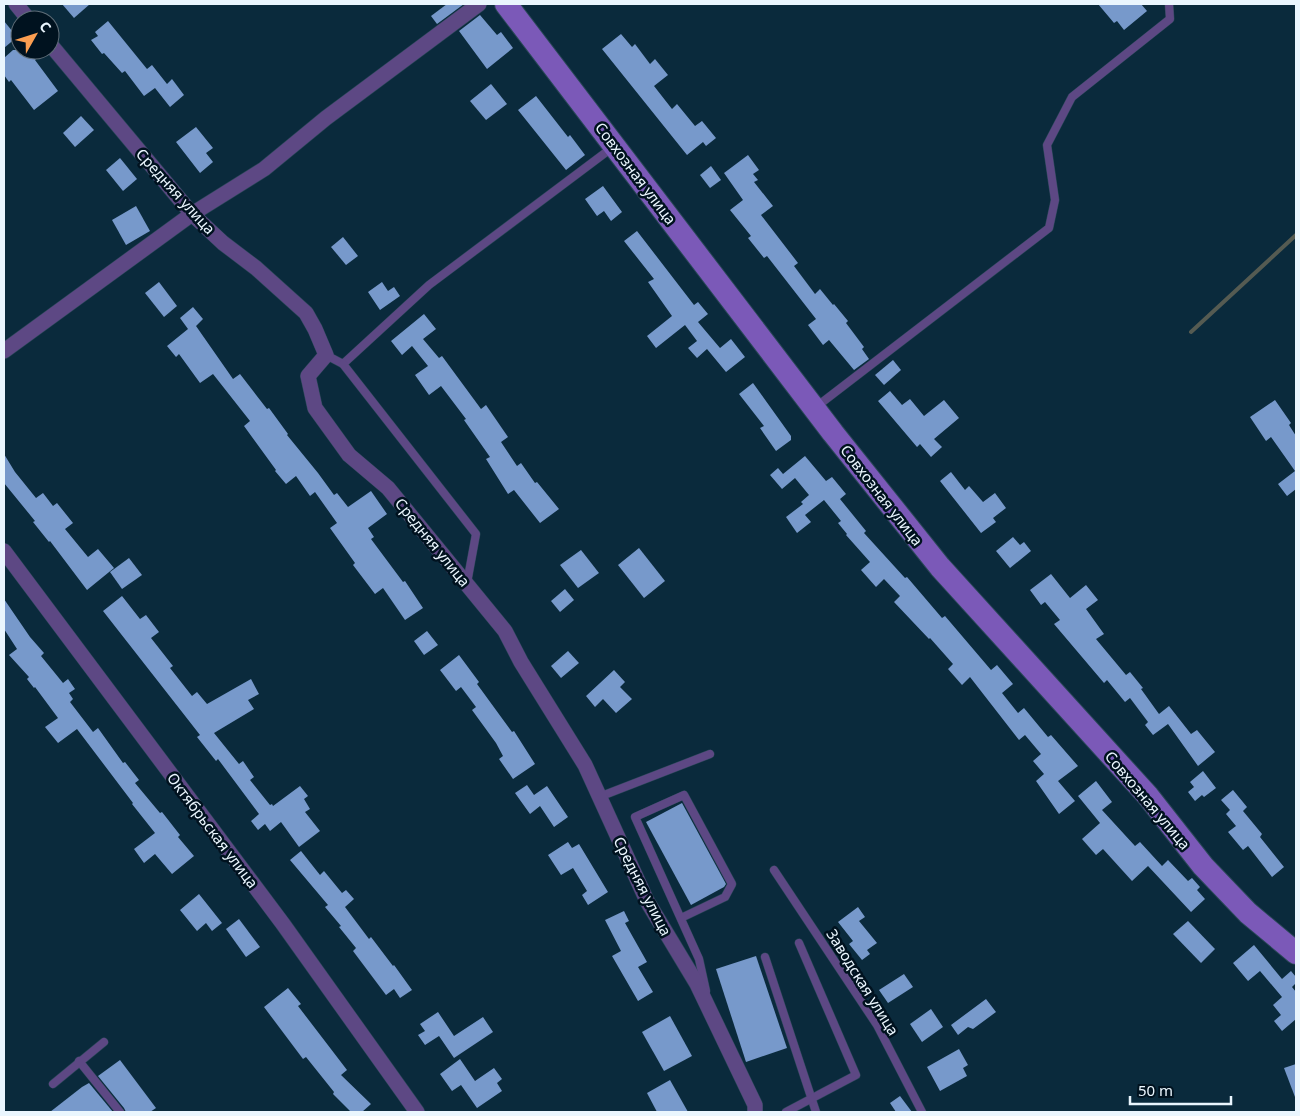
<svg xmlns="http://www.w3.org/2000/svg" width="1300" height="1116" font-family="'Noto Sans',sans-serif">
  <rect width="100%" height="100%" fill="#0a2a3c"/>
  <g fill="none" stroke-linecap="round" stroke-linejoin="round">
    <polyline stroke="#555b52" stroke-width="4" points="1191,332 1296,235"/>
  </g>
  <g fill="#7799cb">
    <polygon points="62,4 90,4 74,18"/>
    <polygon points="447,4 464,4 437,24 431,16"/>
    <polygon points="1098,4 1141,4 1147,11 1124,30 1117,21 1114,23"/>
    <polygon points="480,15 497,35 501,32 513,48 487,69 459,31"/>
    <polygon points="4,21 17,37 4,48"/>
    <polygon points="108,21 147,69 152,65 167,84 172,79 184,95 170,107 155,88 144,96 125,71 122,73 104,53 102,54 91,40 98,36 95,32"/>
    <polygon points="621,34 632,47 635,44 650,64 655,59 668,75 654,86 672,109 677,104 695,126 702,121 716,138 706,146 703,142 687,155 602,49"/>
    <polygon points="13,50 30,50 37,58 35,60 58,91 34,110 11,80 9,82 4,75 4,58"/>
    <polygon points="491,84 507,104 486,120 470,101"/>
    <polygon points="536,96 568,137 570,135 585,155 566,170 518,110"/>
    <polygon points="81,116 94,130 75,147 63,133"/>
    <polygon points="196,127 213,148 206,153 213,162 200,173 176,142"/>
    <polygon points="748,155 759,170 753,174 758,180 754,182 773,206 761,215 798,263 794,266 815,294 820,289 833,305 834,304 848,321 846,323 864,347 862,349 869,359 854,370 829,340 823,345 808,325 816,319 767,256 764,258 748,238 751,236 730,210 743,200 724,173"/>
    <polygon points="120,158 137,179 123,191 106,170"/>
    <polygon points="711,166 721,180 710,188 700,175"/>
    <polygon points="603,186 622,212 611,221 604,211 597,216 585,199"/>
    <polygon points="136,206 150,231 126,245 112,220"/>
    <polygon points="637,231 694,305 698,302 708,314 698,322 720,348 731,339 745,357 726,372 707,349 697,358 688,348 697,341 685,325 656,348 647,336 672,316 648,282 654,279 624,241"/>
    <polygon points="343,237 358,256 346,265 331,247"/>
    <polygon points="159,282 177,306 164,317 145,293"/>
    <polygon points="382,282 388,291 394,287 400,296 380,310 368,292"/>
    <polygon points="193,307 203,319 196,326 233,379 240,374 267,409 269,408 288,434 287,435 318,473 334,495 337,493 348,507 371,491 387,514 368,528 374,537 371,539 403,582 405,581 423,608 405,620 383,588 375,594 353,565 355,563 330,528 337,523 315,492 310,496 296,476 286,484 275,471 276,470 244,426 250,421 213,374 200,383 179,354 176,357 167,346 188,329 180,318"/>
    <polygon points="424,314 436,329 423,339 439,358 442,356 481,409 486,405 508,437 501,442 517,466 521,463 535,483 537,482 559,509 540,523 514,490 508,494 486,459 490,457 464,420 466,419 441,386 429,395 415,375 428,366 412,346 402,355 391,341"/>
    <polygon points="893,360 901,370 884,385 875,375"/>
    <polygon points="753,383 791,436 791,440 776,451 760,428 764,426 739,394"/>
    <polygon points="890,391 902,405 910,399 924,416 944,400 959,418 934,439 942,447 931,457 920,444 917,447 878,401"/>
    <polygon points="1275,400 1291,423 1289,425 1296,436 1296,489 1287,496 1278,484 1295,471 1271,437 1266,441 1250,417"/>
    <polygon points="4,454 15,472 36,498 43,493 53,506 57,503 73,523 65,529 88,557 98,549 114,568 87,590 50,541 49,542 33,522 35,521 4,483"/>
    <polygon points="805,456 826,481 832,477 846,494 840,499 866,531 864,533 905,578 907,577 942,618 945,616 991,670 997,665 1013,684 1002,693 1018,713 1024,708 1048,737 1051,735 1078,766 1058,781 1075,801 1059,814 1036,781 1044,774 1033,761 1041,754 1025,735 1019,740 970,677 962,685 948,669 953,664 930,638 929,639 894,602 900,596 884,579 876,587 861,570 870,562 846,535 847,534 838,523 841,521 824,500 805,515 811,522 797,533 786,517 803,504 801,502 809,495 795,478 782,489 770,475 778,468 783,474"/>
    <polygon points="951,472 965,490 969,486 983,502 995,493 1006,508 993,518 996,522 981,533 940,481"/>
    <polygon points="1013,537 1020,545 1024,542 1031,551 1010,568 996,551"/>
    <polygon points="639,548 665,581 644,598 618,565"/>
    <polygon points="581,550 599,573 578,588 560,565"/>
    <polygon points="129,558 142,575 122,589 110,572"/>
    <polygon points="1051,574 1070,598 1086,585 1098,600 1086,609 1104,634 1096,639 1126,675 1130,672 1143,688 1141,689 1159,714 1169,706 1191,734 1197,730 1215,752 1198,766 1168,724 1153,735 1145,725 1148,722 1130,698 1125,702 1107,680 1104,683 1054,624 1060,620 1045,602 1041,605 1030,590"/>
    <polygon points="565,589 574,600 560,612 551,601"/>
    <polygon points="122,596 140,619 146,615 159,632 151,638 173,666 170,668 192,696 197,692 207,704 251,679 259,694 248,700 254,709 214,733 239,764 243,761 254,777 250,780 270,805 272,804 273,806 300,786 308,796 304,799 310,809 305,812 320,831 299,847 281,822 270,831 265,824 258,830 251,821 259,814 218,759 216,761 197,737 200,735 103,611"/>
    <polygon points="4,599 30,637 44,653 41,656 63,683 68,679 75,689 69,693 73,699 70,702 93,732 98,728 123,763 125,762 139,780 135,783 160,813 162,812 180,835 178,837 194,856 172,874 155,854 144,863 134,849 155,833 132,804 133,803 77,729 58,743 45,727 58,718 35,687 34,688 27,679 29,677 9,655 17,649 4,629"/>
    <polygon points="427,631 438,645 424,655 414,641"/>
    <polygon points="568,651 579,663 561,678 551,666"/>
    <polygon points="459,655 479,682 477,684 512,732 514,731 535,764 513,779 499,759 503,756 496,743 472,710 476,707 461,687 456,691 440,670"/>
    <polygon points="614,670 625,682 620,687 632,699 616,713 603,699 595,707 586,696"/>
    <polygon points="1203,771 1216,788 1204,797 1202,795 1195,801 1188,792 1194,787 1190,782"/>
    <polygon points="1096,781 1112,802 1102,810 1135,846 1140,842 1162,866 1168,860 1188,881 1192,878 1200,887 1197,890 1205,899 1191,912 1148,866 1132,881 1103,849 1096,855 1082,839 1100,823 1078,796"/>
    <polygon points="527,785 534,795 547,786 568,817 554,827 540,806 530,814 515,793"/>
    <polygon points="1233,790 1247,807 1243,811 1262,834 1260,837 1284,867 1272,877 1248,846 1243,850 1228,832 1236,826 1226,814 1230,810 1221,800"/>
    <polygon points="682,803 726,884 724,887 691,905 646,822"/>
    <polygon points="568,842 572,848 579,844 608,892 588,905 582,895 587,891 573,868 561,875 548,855"/>
    <polygon points="301,851 320,875 324,871 342,893 346,890 354,899 345,907 369,939 371,937 393,966 394,965 412,990 400,998 394,989 386,995 353,951 356,948 339,927 341,926 325,907 328,905 290,860"/>
    <polygon points="199,894 222,923 212,931 206,923 197,931 180,910"/>
    <polygon points="858,907 865,917 859,921 877,943 867,950 870,954 862,960 849,944 853,941 838,922"/>
    <polygon points="624,911 629,921 625,923 647,962 638,967 653,992 638,1001 612,956 621,951 605,920"/>
    <polygon points="239,919 260,947 246,957 226,929"/>
    <polygon points="1188,921 1215,949 1201,963 1173,934"/>
    <polygon points="1254,945 1282,979 1291,971 1296,977 1296,983 1292,987 1296,992 1296,1019 1282,1031 1274,1021 1281,1015 1273,1005 1282,997 1260,971 1248,981 1233,963"/>
    <polygon points="756,956 787,1048 746,1062 716,969"/>
    <polygon points="904,974 913,987 888,1003 879,990"/>
    <polygon points="288,988 301,1004 298,1006 347,1070 341,1075 371,1104 362,1112 351,1112 333,1094 334,1092 306,1057 303,1059 264,1007"/>
    <polygon points="986,999 996,1012 973,1029 968,1027 958,1035 951,1025"/>
    <polygon points="931,1009 943,1027 922,1042 910,1024"/>
    <polygon points="438,1012 454,1036 483,1017 493,1032 454,1058 439,1036 425,1045 418,1035 425,1031 420,1024"/>
    <polygon points="670,1016 692,1056 664,1071 642,1032"/>
    <polygon points="959,1049 968,1065 963,1068 967,1076 940,1091 927,1067"/>
    <polygon points="460,1059 475,1081 494,1068 502,1079 497,1083 502,1091 477,1108 461,1085 452,1091 440,1074"/>
    <polygon points="120,1060 156,1108 150,1112 126,1112 124,1108 98,1076"/>
    <polygon points="1296,1064 1296,1097 1295,1097 1284,1068"/>
    <polygon points="670,1080 688,1112 657,1112 647,1093"/>
    <polygon points="89,1083 113,1112 50,1112 82,1087"/>
    <polygon points="900,1096 912,1112 896,1112 890,1103"/>
  </g>
  <g fill="none" stroke-linecap="round" stroke-linejoin="round">
    <defs>
      <g id="lane">
        <polyline points="326,355 343,364 429,285 613,147"/>
        <polyline points="343,364 476,534 467,583"/>
        <polyline points="816,407 1049,228 1055,200 1047,145 1072,97 1170,19 1169,4"/>
        <polyline points="599,797 710,754"/>
        <polyline points="774,870 877,1025 922,1112"/>
        <polyline points="681,918 725,897 732,884 684,795 635,817 699,959 706,991"/>
        <polyline points="765,957 816,1112"/>
        <polyline points="79,1061 120,1112"/>
        <polyline points="53,1084 104,1042"/>
        <polyline points="786,1112 856,1075 799,943"/>
      </g>
      <g id="street">
        <polyline points="16,4 29,20"/>
        <polyline points="50,44 192,214 223,243 256,268 306,313 315,329 326,355 308,376 315,408 349,455 388,488 505,631 521,662 585,765 647,901 697,984 755,1105 755,1112"/>
        <polyline points="4,351 192,214 264,169 326,118 479,4"/>
        <polyline points="4,551 283,924 417,1112"/>
      </g>
      <polyline id="secondary" points="506,4 833,433 940,567 1148,796 1203,866 1248,913 1296,953"/>
    </defs>
    <use href="#lane" stroke="#294757" stroke-width="9"/>
    <use href="#street" stroke="#294757" stroke-width="16"/>
    <use href="#secondary" stroke="#294757" stroke-width="24"/>
    <use href="#lane" stroke="#5d4884" stroke-width="8"/>
    <use href="#street" stroke="#5d4884" stroke-width="15"/>
    <use href="#secondary" stroke="#7b59b8" stroke-width="22"/>
  </g>
  <g text-anchor="middle" dominant-baseline="central" stroke-width="5" stroke-linejoin="round" paint-order="stroke">
    <g font-size="15" fill="#eaf6fe" stroke="#00121f">
      <text transform="translate(636 173) rotate(53)">Совхозная улица</text>
      <text transform="translate(176 191) rotate(48)">Средняя улица</text>
      <text transform="translate(882 495) rotate(52)">Совхозная улица</text>
      <text transform="translate(433 542) rotate(51)">Средняя улица</text>
      <text transform="translate(1148 800) rotate(50)">Совхозная улица</text>
      <text transform="translate(213 830) rotate(53)">Октябрьская улица</text>
      <text transform="translate(643 886) rotate(63)">Средняя улица</text>
      <text transform="translate(863 982) rotate(58)">Заводская улица</text>
    </g>
  </g>
  <rect width="1300" height="1116" fill="none" stroke="#eaf6fe" stroke-width="10"/>
  <g transform="translate(35 35) rotate(51)"><circle r="24" fill="#00121f" stroke="#5e6d78"/>
  <path d="M0-4L9 19L0 12L-9 19Z" fill="#fb9e51"/>
  <text y="-8" font-size="14" font-weight="bold" text-anchor="middle" fill="#eaf6fe">С</text>
  </g>
  <path d="M1130 1096v8h101v-8" fill="none" stroke="#eaf6fe" stroke-width="2.5"/>
  <text x="1138" y="1096" font-size="15" fill="#eaf6fe" stroke="#00121f" stroke-width="4" paint-order="stroke">50 m</text>
</svg>
